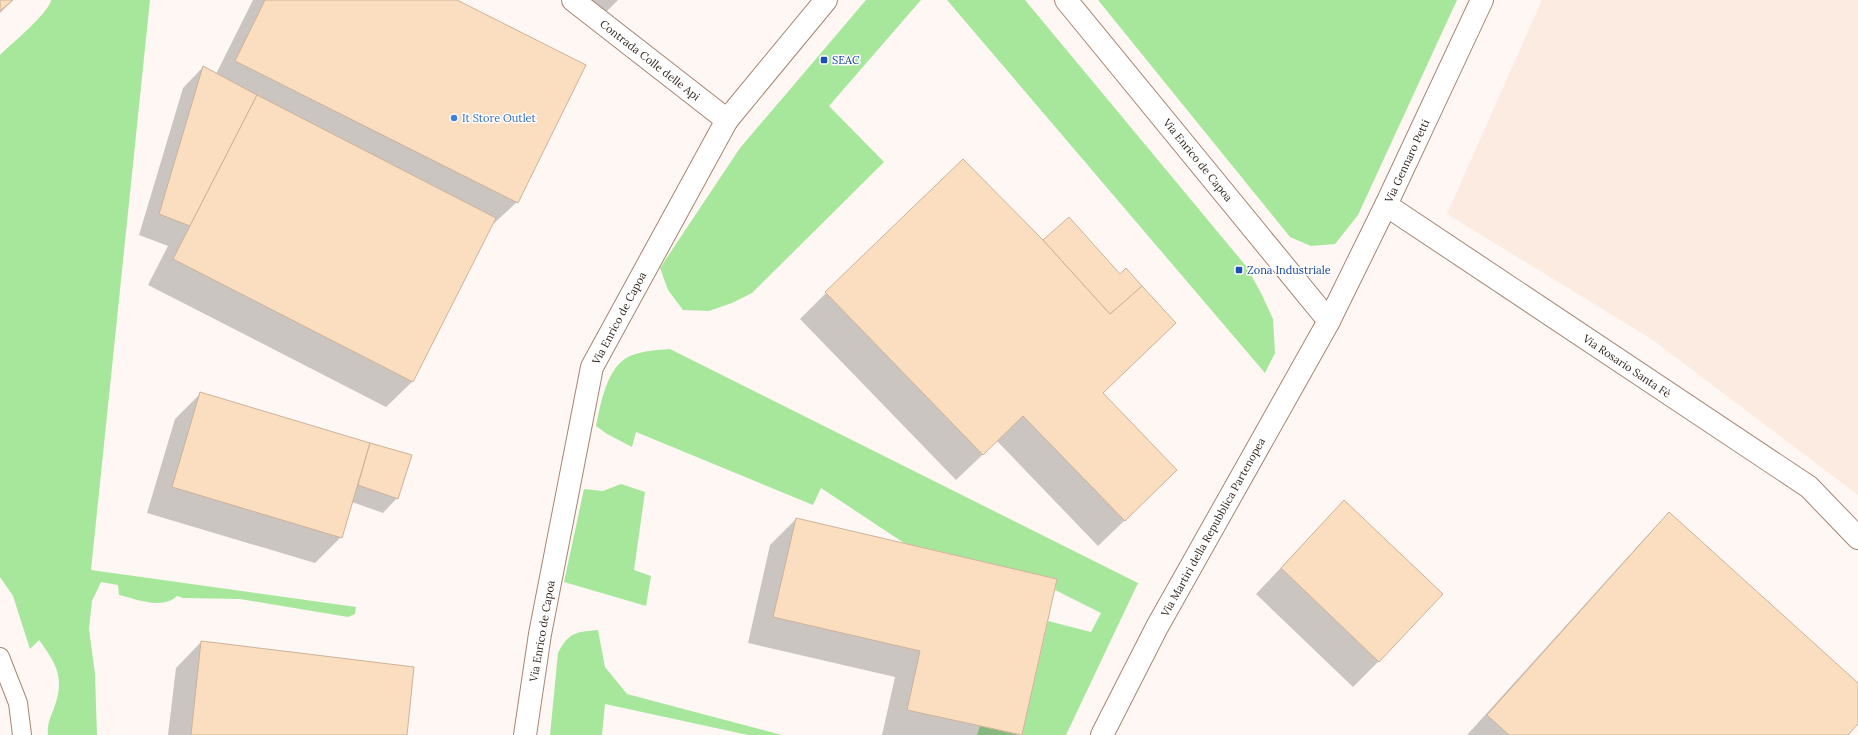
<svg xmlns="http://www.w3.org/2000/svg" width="1858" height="735" font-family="Lora,serif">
  <rect width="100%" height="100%" fill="#fef7f3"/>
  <polygon fill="#fcebe1" points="1542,0 1858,0 1858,495 1653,340 1447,214"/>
  <g fill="#a7e79b">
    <path d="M 51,0 L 150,0 L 91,570 L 356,607 L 355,614 L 348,617 L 240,599 L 183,598 L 177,596 C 163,610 135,599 119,595 L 118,585 L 101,582 L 92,601 L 89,629 L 95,674 L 97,735 L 48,735 C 47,725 50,718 54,708 C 65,679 57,664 39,640 L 30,649 L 13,596 L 0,577 L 0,55 C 11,44 50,12 51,0 Z"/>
    <polygon points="866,0 921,0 829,106 884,162 752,293 732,303 709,311 683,310 668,290 660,268 740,148"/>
    <polygon points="947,0 1025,0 1246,266 1261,293 1273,319 1275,353 1265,373"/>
    <polygon points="1098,0 1457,0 1358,215 1335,244 1311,246 1290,237"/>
    <path d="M 670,349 L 1138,583 L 1066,735 L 1022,735 L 1048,621 L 1091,632 L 1101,613 L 1055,590 L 1057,579 L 904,543 L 821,488 L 813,505 L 636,432 L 632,447 L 607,434 L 596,426 C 601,404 606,367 630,356 C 642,351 657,350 670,349 Z"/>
    <polygon points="621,484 645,492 634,570 651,576 646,606 564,582 584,489 603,491"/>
    <path d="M 598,630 L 605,667 L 627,694 L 782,735 L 748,735 L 605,704 L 602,735 L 550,735 L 558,653 C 569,632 576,632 598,630 Z"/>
    <polygon points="980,726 1018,735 977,735"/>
  </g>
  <g fill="#0003">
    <polygon points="0,0 13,0 0,13"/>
    <polygon points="253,0 454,0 517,202 490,227 412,382 386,407 148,285 168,246 139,235 183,88 203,67 216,74"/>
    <polygon points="572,0 618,0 599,19"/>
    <polygon points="826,293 1102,394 1150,496 1098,546 997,441 956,480 800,319"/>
    <polygon points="201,393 370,444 397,498 383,513 352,502 341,537 315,563 147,513 175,419"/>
    <polygon points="1344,502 1379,661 1353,687 1256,594"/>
    <polygon points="1669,513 1858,685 1858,723 1847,735 1467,735 1644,539"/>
    <polygon points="796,519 1056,580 1021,735 882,735 895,677 748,643 770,545"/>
    <polygon points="201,642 406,735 168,735 176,668"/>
  </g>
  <g fill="#fbdec0" stroke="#ccb298">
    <polygon points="0,0 13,0 0,11"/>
    <polygon points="265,0 457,0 586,65 518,203 235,61"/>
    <polygon points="203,66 257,95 190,226 159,214"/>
    <polygon points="257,95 496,218 413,382 173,259"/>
    <polygon points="963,159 1043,240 1110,314 1142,286 1176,323 1103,393 1177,470 1125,521 1023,416 983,455 825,292"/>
    <polygon points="1069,217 1120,274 1126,268 1142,286 1110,314 1043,240"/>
    <polygon points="200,392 370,443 342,538 172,487"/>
    <polygon points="370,443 412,455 398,499 358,485"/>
    <polygon points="1344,500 1443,594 1379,662 1281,568"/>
    <polygon points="1669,512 1858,683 1858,724 1848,735 1509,735 1487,715"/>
    <polygon points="796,518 1057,579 1022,735 907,710 920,651 773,617"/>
    <polygon points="201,641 414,667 407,735 191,735"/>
  </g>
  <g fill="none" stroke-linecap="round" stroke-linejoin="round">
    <defs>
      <polyline id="service" points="0,657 18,703 22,735"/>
      <g id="minor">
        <polyline points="573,0 727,120"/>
        <polyline points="1066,0 1329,321"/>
        <polyline points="1386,205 1809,487 1858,538"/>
        <polyline points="525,735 540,634 592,367 727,120 826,0"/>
        <polyline points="1102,735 1157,627 1329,321 1386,205 1482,0"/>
      </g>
    </defs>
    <use href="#service" stroke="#a58673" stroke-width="20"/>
    <use href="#minor" stroke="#a58673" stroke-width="24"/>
    <use href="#service" stroke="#fff" stroke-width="18"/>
    <use href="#minor" stroke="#fff" stroke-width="22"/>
  </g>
  <g fill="#1a4fb4" stroke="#fff" stroke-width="1.5">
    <rect x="820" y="56" width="8" height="8" rx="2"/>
    <rect x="1235" y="266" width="8" height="8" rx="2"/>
  </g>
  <circle fill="#3f7fe0" stroke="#fff" stroke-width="1.5" cx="454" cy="118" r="4"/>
  <g text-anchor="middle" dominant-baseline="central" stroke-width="3" stroke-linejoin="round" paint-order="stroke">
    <g font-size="11" fill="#32251e" stroke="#fff">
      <text transform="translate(650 60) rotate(38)">Contrada Colle delle Api</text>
      <text transform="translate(1198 160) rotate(51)">Via Enrico de Capoa</text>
      <text transform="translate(1407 161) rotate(-65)">Via Gennaro Petti</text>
      <text transform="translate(619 318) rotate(-62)">Via Enrico de Capoa</text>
      <text transform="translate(1627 366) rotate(34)">Via Rosario Santa Fè</text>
      <text transform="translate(1213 527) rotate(-61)">Via Martiri della Repubblica Partenopea</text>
      <text transform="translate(542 631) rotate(-80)">Via Enrico de Capoa</text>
    </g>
    <g font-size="11" fill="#164399" stroke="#fff" text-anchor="start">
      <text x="832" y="60">SEAC</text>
      <text x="1247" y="270">Zona Industriale</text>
    </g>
    <g font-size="11" fill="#366cbe" stroke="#fff" text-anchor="start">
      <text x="462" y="118">It Store Outlet</text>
    </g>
  </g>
</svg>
